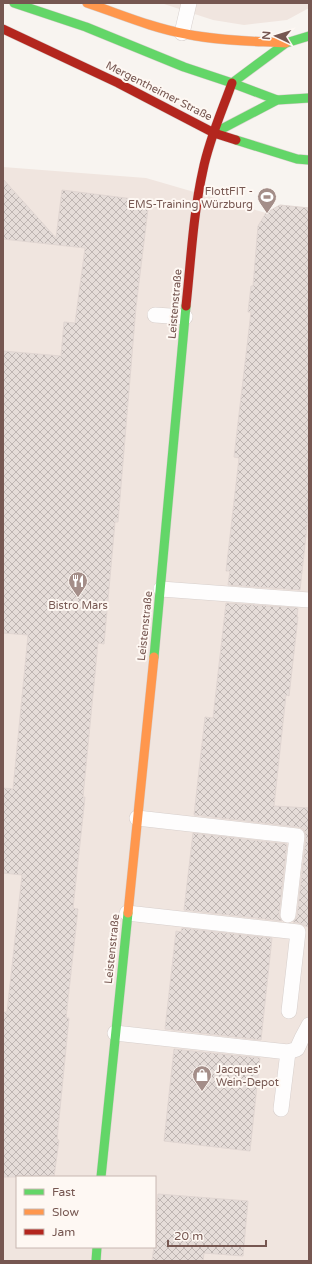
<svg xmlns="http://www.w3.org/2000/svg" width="312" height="1264" font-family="'Varela Round',sans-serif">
  <defs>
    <pattern id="building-cross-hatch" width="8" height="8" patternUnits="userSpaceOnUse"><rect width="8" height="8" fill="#e5dcd8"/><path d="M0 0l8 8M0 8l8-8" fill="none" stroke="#beb5b2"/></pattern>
  </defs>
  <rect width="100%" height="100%" fill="#f8f4f0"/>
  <g fill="#f0e5df" fill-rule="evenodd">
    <polygon points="161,3 309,3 309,8 287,20 244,25 213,20"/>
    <path d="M 3,167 L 146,178 L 266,213 L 279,205 L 309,208 L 309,1261 L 3,1261 ZM 17,1177 L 155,1177 L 155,1247 L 17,1247 Z"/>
  </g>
  <g fill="url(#building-cross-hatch)" stroke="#e1d6d2">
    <polygon points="3,179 56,238 62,190 149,201 136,307 118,522 115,522 104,644 98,643 83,797 85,797 73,908 78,909 66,1018 69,1018 57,1139 59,1140 54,1177 3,1177 3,1012 7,1012 22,875 3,873 3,788 13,789 28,635 3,633 3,351 61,356 64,322 75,323 85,248 3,239"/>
    <polygon points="280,205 309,208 309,508 300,590 228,585 230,571 226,571 239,458 234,457 251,312 248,312 251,286 253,286 258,226 266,213"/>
    <polygon points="226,603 298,608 297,617 298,617 289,696 286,695 274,806 309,808 309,927 305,926 299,923 293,922 295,920 297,916 306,837 305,833 303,829 298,827 194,815 205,717 213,718"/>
    <polygon points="193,833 287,844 279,914 280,918 282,921 184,910"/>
    <polygon points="182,928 272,938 261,1040 165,1029 176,931 181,932"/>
    <polygon points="174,1049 260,1058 250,1151 164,1141"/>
    <polygon points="158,1194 248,1201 243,1256 204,1253 203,1261 152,1261 154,1247 155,1247 155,1229"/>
  </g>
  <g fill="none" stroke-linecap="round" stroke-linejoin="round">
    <defs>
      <g id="lane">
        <polyline points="182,33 189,3"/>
        <polyline points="155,315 185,317"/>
        <polyline points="161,589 309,600"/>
        <polyline points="137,818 297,836 288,915"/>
        <polyline points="127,913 298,932 289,1011"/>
        <polyline points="115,1033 288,1052 281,1109"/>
        <polyline points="288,1052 297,1049 302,1038 309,1025"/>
      </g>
      <g id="fast">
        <polyline points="14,3 86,27 184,67 232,83 277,100"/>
        <polyline points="232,83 286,43 309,36"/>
        <polyline points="214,133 277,100 309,98"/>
        <polyline points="236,140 297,159 309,160"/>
        <polyline points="154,657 186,306"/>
        <polyline points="101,1177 128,913"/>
        <polyline points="96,1261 97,1247"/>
      </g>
      <g id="slow">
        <path d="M 87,3 C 120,14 152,28 186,34 C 219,41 253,41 286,43"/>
        <polyline points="128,913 154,657"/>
      </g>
      <g id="jam">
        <polyline points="3,29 118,83 214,133 236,140"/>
        <path d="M 186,306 C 191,260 193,215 203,170 C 209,140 222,111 232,83"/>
      </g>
    </defs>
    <use href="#lane" stroke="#d7cfcc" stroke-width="16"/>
    <use href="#fast" stroke="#d8cfcc" stroke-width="10"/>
    <use href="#slow" stroke="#d8cfcc" stroke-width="10"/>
    <use href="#jam" stroke="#d8cfcc" stroke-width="10"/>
    <use href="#lane" stroke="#fefdfd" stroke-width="15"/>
    <use href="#fast" stroke="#63d668" stroke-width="9"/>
    <use href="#slow" stroke="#ff974d" stroke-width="9"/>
    <use href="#jam" stroke="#b3261e" stroke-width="9"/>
  </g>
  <defs>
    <symbol id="stadium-pin" viewBox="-11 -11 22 30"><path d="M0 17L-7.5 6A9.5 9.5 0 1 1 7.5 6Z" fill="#a48e89" stroke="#fef8f3"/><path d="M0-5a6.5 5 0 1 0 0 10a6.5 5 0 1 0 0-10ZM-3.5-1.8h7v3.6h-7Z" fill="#fff"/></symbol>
    <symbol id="restaurant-pin" viewBox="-11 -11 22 30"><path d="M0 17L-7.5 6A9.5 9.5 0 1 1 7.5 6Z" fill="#a48e89" stroke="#fef8f3"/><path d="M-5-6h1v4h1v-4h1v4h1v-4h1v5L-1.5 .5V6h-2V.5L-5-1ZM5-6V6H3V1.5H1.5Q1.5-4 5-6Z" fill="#fff"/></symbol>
    <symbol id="shop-pin" viewBox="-11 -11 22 30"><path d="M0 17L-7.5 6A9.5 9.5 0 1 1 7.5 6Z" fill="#a48e89" stroke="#fef8f3"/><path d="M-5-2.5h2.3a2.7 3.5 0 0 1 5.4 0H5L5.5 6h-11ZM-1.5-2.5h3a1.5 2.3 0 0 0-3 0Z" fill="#fff"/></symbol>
  </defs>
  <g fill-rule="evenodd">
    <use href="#stadium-pin" x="256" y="186" width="22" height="30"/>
    <use href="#restaurant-pin" x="67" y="570" width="22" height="30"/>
    <use href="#shop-pin" x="191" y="1064" width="22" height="30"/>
  </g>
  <g text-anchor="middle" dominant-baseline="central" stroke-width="4" stroke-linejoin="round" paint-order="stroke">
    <g font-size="11" fill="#765751" stroke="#fef8f3">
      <text transform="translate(159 91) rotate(27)">Mergentheimer Straße</text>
      <text transform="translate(175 304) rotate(-85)">Leistenstraße</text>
      <text transform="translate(145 626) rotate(-84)">Leistenstraße</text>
      <text transform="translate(112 949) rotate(-84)">Leistenstraße</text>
    </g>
    <g font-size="11" fill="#765751" stroke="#fef8f3" text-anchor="end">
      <text x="253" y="191">FlottFIT -<tspan x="253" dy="13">EMS-Training Würzburg</tspan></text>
      <text x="78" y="605" text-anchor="middle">Bistro Mars</text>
      <text x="216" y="1069" text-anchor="start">Jacques'<tspan x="216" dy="13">Wein-Depot</tspan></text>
    </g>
  </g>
  <rect width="312" height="1264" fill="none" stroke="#765751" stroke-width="8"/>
  <rect x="16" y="1176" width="140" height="72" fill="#fef8f3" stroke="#c8b8b2"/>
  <rect x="24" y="1189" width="20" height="6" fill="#63d668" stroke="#c8b8b2"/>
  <text x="52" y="1196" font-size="12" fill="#765751">Fast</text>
  <rect x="24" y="1209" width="20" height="6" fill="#ff974d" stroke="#c8b8b2"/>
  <text x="52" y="1216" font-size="12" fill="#765751">Slow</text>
  <rect x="24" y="1229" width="20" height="6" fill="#b3261e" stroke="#c8b8b2"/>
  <text x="52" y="1236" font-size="12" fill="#765751">Jam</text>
  <g transform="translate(276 36) rotate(274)" stroke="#fef8f3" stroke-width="3" paint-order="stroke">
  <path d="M0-3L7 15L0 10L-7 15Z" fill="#765751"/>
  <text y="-6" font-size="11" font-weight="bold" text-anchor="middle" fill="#765751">N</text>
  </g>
  <path d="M168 1240v6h98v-6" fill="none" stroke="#765751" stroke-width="2"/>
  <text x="174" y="1240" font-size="12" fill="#765751" stroke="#fef8f3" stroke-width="3" paint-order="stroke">20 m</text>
</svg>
